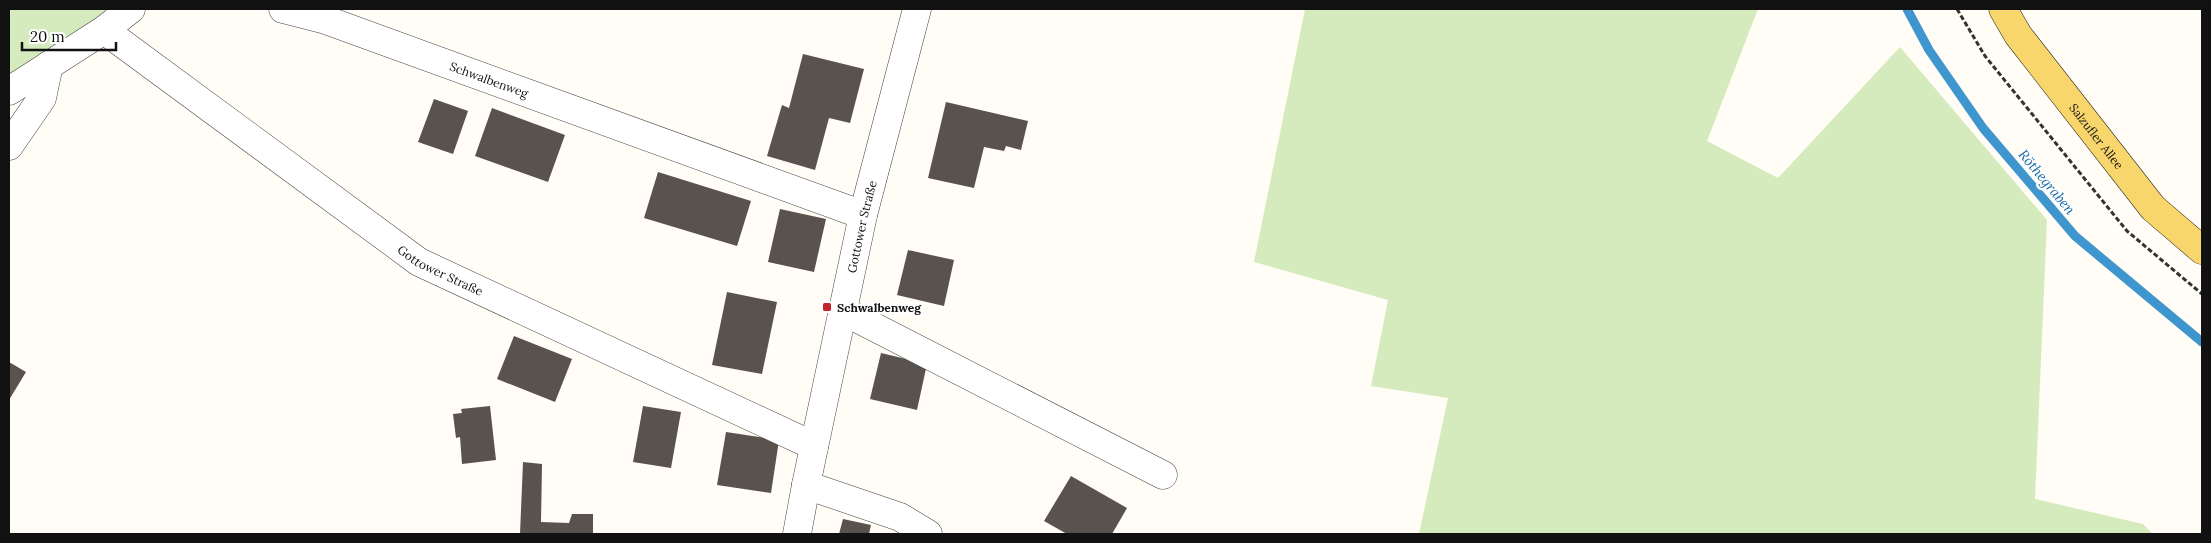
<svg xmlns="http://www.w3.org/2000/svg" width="2211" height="543" font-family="Lora,serif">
  <rect width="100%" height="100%" fill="#fffdf5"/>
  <g fill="#d5ebbd">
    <polygon points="9,9 131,9 9,91"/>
    <polygon points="1305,9 1758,9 1707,141 1778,178 1900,47 2047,220 2035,499 2143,524 2153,534 1419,534 1448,398 1371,386 1388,300 1254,262"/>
  </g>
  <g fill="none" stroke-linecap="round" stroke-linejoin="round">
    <polyline stroke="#3f96cf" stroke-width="9" points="1907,9 1929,50 1983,128 2075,236 2202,342"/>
  </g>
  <g fill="#5a524d">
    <polygon points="803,54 864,69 850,123 829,118 815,170 767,156 782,105 789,108"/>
    <polygon points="434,99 468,111 453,154 418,142"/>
    <polygon points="946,102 1028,121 1021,150 1006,146 1004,151 984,147 974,188 928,178"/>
    <polygon points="492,108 565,135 548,182 475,156"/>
    <polygon points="658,172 751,201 737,246 644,218"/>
    <polygon points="780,209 826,219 814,272 768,262"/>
    <polygon points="908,250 954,260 944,306 897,295"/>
    <polygon points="727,292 777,302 762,374 712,365"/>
    <polygon points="514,336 572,359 555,402 497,379"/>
    <polygon points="881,353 927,364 917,410 870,399"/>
    <polygon points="9,362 26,372 9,400"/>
    <polygon points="490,406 496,460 462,464 460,437 456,438 453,414 462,413 461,409"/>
    <polygon points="643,406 681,412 671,468 633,462"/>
    <polygon points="726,432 779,440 771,493 717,485"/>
    <polygon points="523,462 542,464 541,522 569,523 572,514 593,514 593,534 520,534"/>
    <polygon points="1071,476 1127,508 1112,534 1067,534 1044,521"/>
    <polygon points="843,519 871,525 869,534 839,534"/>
  </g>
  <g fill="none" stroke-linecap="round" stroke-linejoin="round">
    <defs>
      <g id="minor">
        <path id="s1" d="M 283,9 L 326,20 L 863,215"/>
        <path id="s2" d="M 104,30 L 419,262 L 814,446"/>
        <polyline points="9,91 104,30 131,9"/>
        <polyline points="9,146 42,98 49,65"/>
        <polyline points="843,311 1163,475"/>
        <polyline points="806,485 900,517 928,534"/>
        <path id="s3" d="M 797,534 L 806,485 L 863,215 L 917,9"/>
      </g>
      <g id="major">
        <path id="s4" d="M 2003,9 L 2018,35 L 2153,208 L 2202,250"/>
      </g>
    </defs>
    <use href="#minor" stroke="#444" stroke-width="29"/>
    <use href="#major" stroke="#222" stroke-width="29"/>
    <polyline stroke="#333" stroke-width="3" stroke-dasharray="5 2.5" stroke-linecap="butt" points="1957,9 1985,56 2127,231 2202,294"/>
    <use href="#minor" stroke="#fff" stroke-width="28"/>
    <use href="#major" stroke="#f9d66b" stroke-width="28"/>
  </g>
  <rect fill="#c4262e" stroke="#fff" stroke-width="2" x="822" y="302" width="10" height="10" rx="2.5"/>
  <g text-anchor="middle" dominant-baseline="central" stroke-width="5" stroke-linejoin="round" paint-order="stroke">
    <g font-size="12" fill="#111" stroke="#fff">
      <text stroke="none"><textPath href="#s1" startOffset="218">Schwalbenweg</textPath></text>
      <text stroke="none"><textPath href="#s4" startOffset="158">Salzufler Allee</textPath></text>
      <text stroke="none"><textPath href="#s3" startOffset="314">Gottower Straße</textPath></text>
      <text stroke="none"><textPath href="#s2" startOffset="414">Gottower Straße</textPath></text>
    </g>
    <g font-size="12" font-weight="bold" fill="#111" stroke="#fff" text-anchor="start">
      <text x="837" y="307">Schwalbenweg</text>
    </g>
    <g font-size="14" font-style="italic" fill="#1768a6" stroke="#fff">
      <text transform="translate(2047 182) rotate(50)">Röthegraben</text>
    </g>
  </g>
  <rect width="2211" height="543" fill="none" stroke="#111111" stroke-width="20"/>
  <path d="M22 42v8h94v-8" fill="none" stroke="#111111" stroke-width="2.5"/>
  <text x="30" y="42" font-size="15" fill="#111111" stroke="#ffffff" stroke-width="4" paint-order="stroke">20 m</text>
</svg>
